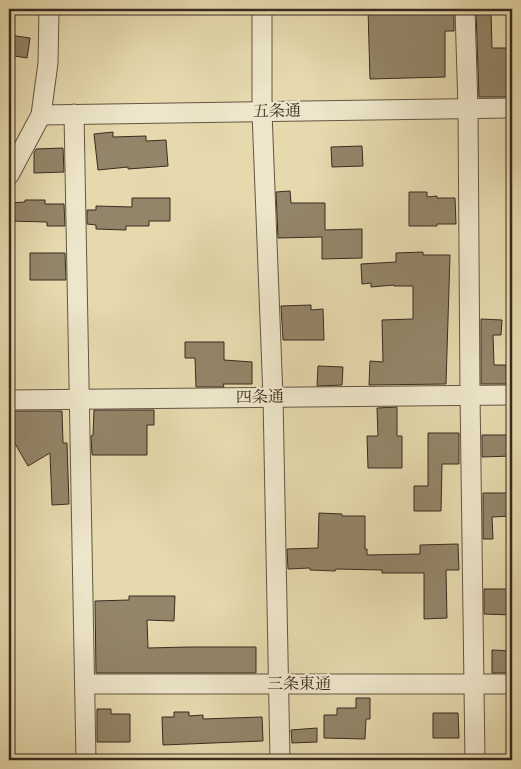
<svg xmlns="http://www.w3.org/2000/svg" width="521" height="769" font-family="'IM FELL Double Pica','Noto Serif JP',serif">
  <rect width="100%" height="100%" fill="#e5d9ad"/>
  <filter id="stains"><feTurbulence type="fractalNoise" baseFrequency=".004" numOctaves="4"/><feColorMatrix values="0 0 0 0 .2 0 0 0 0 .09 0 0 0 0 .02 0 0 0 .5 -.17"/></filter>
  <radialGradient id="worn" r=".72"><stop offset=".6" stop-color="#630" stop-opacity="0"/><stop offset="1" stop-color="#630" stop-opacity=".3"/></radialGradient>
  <g fill="#938569" stroke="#3a2b20">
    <polygon points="368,9 445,9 445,13 454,13 454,31 445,31 445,77 370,79"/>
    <polygon points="476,12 491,12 492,48 512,48 512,97 479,97"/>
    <polygon points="9,35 30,38 27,58 9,55"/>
    <polygon points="113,132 113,137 146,136 146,141 166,140 168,166 128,169 128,167 98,170 94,134"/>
    <polygon points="362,146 363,166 332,167 331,147"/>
    <polygon points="63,148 64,172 34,173 34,153 36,149"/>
    <polygon points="290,191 291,203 325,203 325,230 362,229 362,258 322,259 322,237 278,238 276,192"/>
    <polygon points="409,192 427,192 427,197 437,196 437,198 455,198 456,224 437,224 437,226 409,226"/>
    <polygon points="132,198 170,198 170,221 149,221 149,226 126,226 126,230 96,229 96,225 87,224 87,210 96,210 96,206 132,207"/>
    <polygon points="25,200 45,200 45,204 64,204 65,226 47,226 47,222 9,221 9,203 25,202"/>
    <polygon points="423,252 423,255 450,255 446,384 369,385 370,361 383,362 382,320 413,319 413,286 394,286 394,285 371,287 371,283 362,284 361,264 396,262 396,253"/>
    <polygon points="30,253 65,253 66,280 30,280"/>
    <polygon points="311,305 311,310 323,309 324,340 283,340 281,306"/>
    <polygon points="481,319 502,320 501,335 493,335 494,365 506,365 507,384 481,384"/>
    <polygon points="185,342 224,342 224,360 252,362 252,384 223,384 224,387 196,387 195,358 185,358"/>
    <polygon points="318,366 343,367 342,385 317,386"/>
    <polygon points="397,407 397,436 402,436 402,468 368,468 367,436 378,436 377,408"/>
    <polygon points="94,410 154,410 154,425 147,425 147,455 92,455 91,436 93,435"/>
    <polygon points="9,411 62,411 63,443 67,443 69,504 52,505 50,453 28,466 9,433"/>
    <polygon points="428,433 459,433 459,464 442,464 441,511 414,511 414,486 428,486"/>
    <polygon points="482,435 512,435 512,456 482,457"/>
    <polygon points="483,493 512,493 512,516 492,517 493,539 483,539"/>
    <polygon points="319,513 342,514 342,516 365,516 365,549 367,549 367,555 420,554 420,545 458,544 459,570 446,570 447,618 424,619 424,573 382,573 382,570 336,569 335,571 310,570 310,568 288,569 287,549 318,548"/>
    <polygon points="484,589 512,589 512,615 484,614"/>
    <polygon points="129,596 175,596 174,621 147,620 148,648 189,647 256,647 256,673 96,673 95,601 129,600"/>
    <polygon points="492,650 512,651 512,673 492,673"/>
    <polygon points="356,698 370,698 370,719 366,719 365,739 324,738 324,715 337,715 337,708 356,708"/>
    <polygon points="97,709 111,709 111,714 130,714 130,742 97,742"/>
    <polygon points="174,712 189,712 189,716 203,715 203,719 262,717 263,741 163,745 162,717 174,717"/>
    <polygon points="433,713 458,713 459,738 433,738"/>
    <polygon points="317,728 317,742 292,743 291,730"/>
  </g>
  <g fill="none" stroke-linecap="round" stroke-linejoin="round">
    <defs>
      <g id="minor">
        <polyline points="262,9 262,112 273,397 280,760"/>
        <polyline points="465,9 468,109 470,394 475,760"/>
        <polyline points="74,114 86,760"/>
        <polyline points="41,115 512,108"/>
        <polyline points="9,175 41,115 48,63 49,9"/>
        <polyline points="9,400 512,395"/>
        <polyline points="85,684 512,684"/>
      </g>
    </defs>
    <use href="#minor" stroke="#655643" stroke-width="21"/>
    <use href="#minor" stroke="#eee6ca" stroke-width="19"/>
  </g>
  <g text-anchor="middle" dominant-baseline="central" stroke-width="4.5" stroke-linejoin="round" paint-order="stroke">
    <g font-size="16" fill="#3a2b20" stroke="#eee6ca">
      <text transform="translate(277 111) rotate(-1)">五条通</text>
      <text transform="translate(260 397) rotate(-1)">四条通</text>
      <text x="299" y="684">三条東通</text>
    </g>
  </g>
  <rect width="521" height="769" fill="none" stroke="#e5d9ad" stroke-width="30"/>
  <rect x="10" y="10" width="501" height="749" fill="none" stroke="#3a2b20" stroke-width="2.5"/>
  <rect x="15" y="15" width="491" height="739" fill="none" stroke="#3a2b20"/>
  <rect width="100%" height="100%" filter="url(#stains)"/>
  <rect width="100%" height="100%" fill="url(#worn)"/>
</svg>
